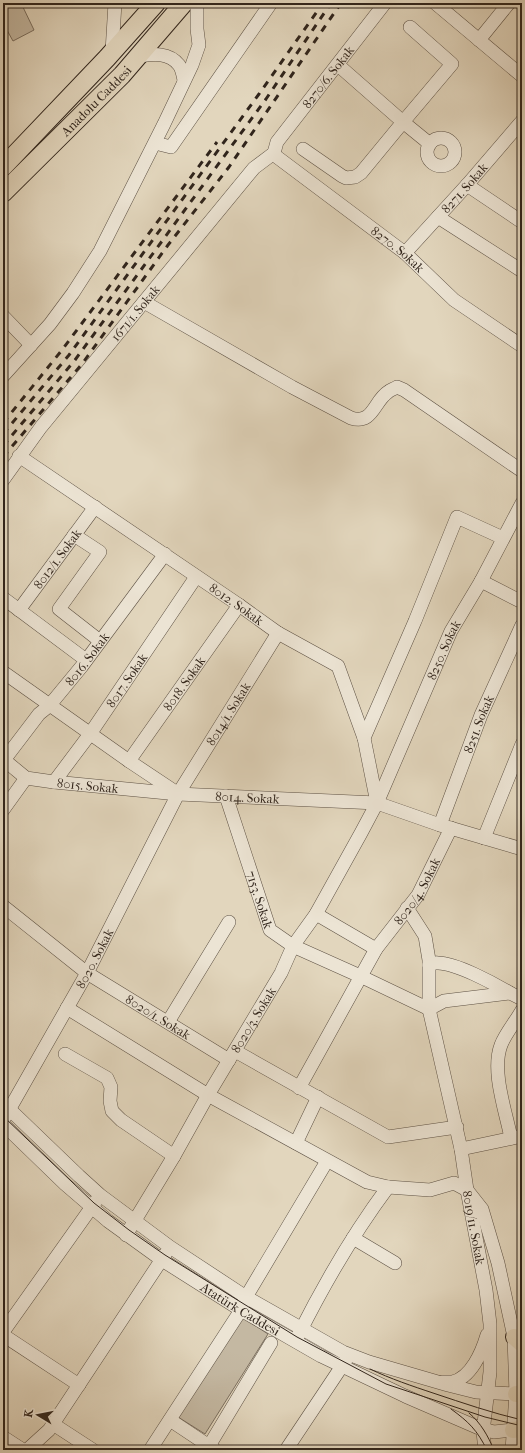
<svg xmlns="http://www.w3.org/2000/svg" width="525" height="1453" font-family="'IM FELL French Canon',serif">
  <rect width="100%" height="100%" fill="#e2d6bd"/>
  <filter id="stains"><feTurbulence type="fractalNoise" baseFrequency=".005" numOctaves="4"/><feColorMatrix values="0 0 0 0 .2 0 0 0 0 .09 0 0 0 0 .02 0 0 0 .5 -.17"/></filter>
  <radialGradient id="worn" r=".72"><stop offset=".6" stop-color="#630" stop-opacity="0"/><stop offset="1" stop-color="#630" stop-opacity=".3"/></radialGradient>
  <g fill="#c4b8a2" stroke="#7a6e5f">
    <polygon points="3,3 21,3 34,30 13,41 3,23"/>
    <polygon points="242,1317 268,1334 205,1434 178,1417"/>
  </g>
  <g fill="none" stroke-linecap="round" stroke-linejoin="round">
    <defs>
      <g id="minor">
        <polyline points="435,3 522,76"/>
        <polyline points="479,40 509,3"/>
        <polyline points="112,52 115,3"/>
        <path d="M 140,56 C 153,54 169,52 179,65 C 182,69 183,75 184,80"/>
        <polyline points="338,65 403,122 452,64 410,27"/>
        <circle cx="441" cy="152" r="14"/>
        <polyline points="155,143 171,147 271,3"/>
        <polyline points="303,149 342,176 346,178 355,177 361,173 403,122 430,144"/>
        <path id="s1" d="M 274,153 L 277,157 L 405,253 L 454,300 L 522,346"/>
        <path id="s2" d="M 274,153 L 277,142 L 385,3"/>
        <polyline points="467,185 522,222"/>
        <polyline points="438,217 522,271"/>
        <path id="s3" d="M 405,253 L 467,185 L 522,121"/>
        <path d="M 144,302 L 292,387 L 351,418 C 373,425 374,401 388,392 C 390,390 394,389 397,387 L 404,390 L 522,471"/>
        <polyline points="3,316 31,345"/>
        <polyline points="3,376 50,324 73,293 100,251 164,124 192,65 199,45 197,29 197,3"/>
        <path id="s4" d="M 19,456 L 239,605 L 278,633 L 338,666 L 364,738 L 377,803"/>
        <path id="s5" d="M 3,480 L 41,427 L 254,168 L 274,153"/>
        <polyline points="74,535 100,552 59,609 100,641"/>
        <polyline points="481,581 522,602"/>
        <polyline points="3,598 86,660"/>
        <path id="s6" d="M 19,610 L 95,507"/>
        <polyline points="3,672 129,761 177,793"/>
        <polyline points="364,738 415,621 457,517 503,538"/>
        <path id="s7" d="M 3,759 L 26,778 L 54,782 L 178,794 L 377,803 L 440,825 L 522,849"/>
        <path id="s8" d="M 4,760 L 39,714 L 49,706 L 82,666 L 165,554"/>
        <path id="s9" d="M 129,761 L 239,605"/>
        <path id="s10" d="M 54,782 L 90,734 L 196,577"/>
        <path id="s11" d="M 226,796 L 270,930 L 293,946 L 360,976 L 429,1009 L 444,1001 L 510,993 L 522,999"/>
        <polyline points="3,810 26,778"/>
        <path id="s12" d="M 440,825 L 481,715 L 522,625"/>
        <polyline points="484,838 522,744"/>
        <path id="s13" d="M 3,906 L 87,973 L 229,1060"/>
        <path id="s14" d="M 407,908 L 425,936 L 429,960 L 429,1009 L 461,1149 L 467,1190 L 486,1290 L 490,1324 L 490,1372 L 483,1432 L 485,1450"/>
        <polyline points="316,914 376,949"/>
        <path d="M 429,965 C 432,964 435,962 438,963 C 456,963 493,983 510,993"/>
        <polyline points="67,1008 208,1095 367,1182 388,1187 430,1190 454,1183 467,1190 482,1209 498,1263 514,1337 516,1394 512,1450"/>
        <polyline points="168,1022 229,922"/>
        <polyline points="235,1051 388,1137 457,1127"/>
        <polyline points="65,1054 107,1078 111,1087 110,1101 112,1111 121,1120 174,1156"/>
        <path id="s15" d="M 299,1088 L 376,949 L 418,895 L 451,828"/>
        <polyline points="3,1103 79,1176 100,1195 170,1247 246,1297 343,1352 369,1362 448,1385 476,1392 516,1394"/>
        <path id="s16" d="M 5,1117 L 87,973 L 178,794 L 278,633"/>
        <path id="s17" d="M 3,1124 L 65,1184 L 108,1221 L 162,1260 L 241,1310 L 321,1356 L 405,1396 L 479,1428 L 494,1432 L 513,1430"/>
        <path d="M 511,1138 C 506,1112 491,1071 501,1045 C 505,1034 516,1021 522,1010"/>
        <polyline points="296,1143 318,1097"/>
        <polyline points="461,1149 522,1136"/>
        <path id="s18" d="M 126,1235 L 174,1156 L 208,1095 L 281,973 L 293,946 L 316,914 L 361,833 L 377,803 L 451,631 L 481,581 L 522,503"/>
        <polyline points="353,1238 395,1263"/>
        <polyline points="3,1332 96,1201"/>
        <polyline points="3,1335 79,1385"/>
        <path d="M 298,1336 C 324,1284 353,1234 388,1187"/>
        <path d="M 442,1382 C 445,1382 449,1382 452,1382 C 471,1378 482,1352 487,1335"/>
        <polyline points="170,1420 215,1450"/>
        <polyline points="53,1424 93,1450"/>
        <polyline points="3,1437 23,1450"/>
        <polyline points="209,1446 271,1343"/>
        <polyline points="27,1450 49,1430 166,1253"/>
        <polyline points="150,1450 241,1310 246,1297 327,1161"/>
        <polyline points="286,1450 346,1360"/>
      </g>
      <g id="major">
        <polyline points="514,1337 522,1344"/>
        <polyline points="516,1394 522,1394"/>
        <polyline points="513,1430 522,1429"/>
      </g>
      <g id="highway">
        <polyline points="3,167 107,58 156,3"/>
        <path id="s19" d="M 3,193 L 122,75 L 184,3"/>
      </g>
    </defs>
    <use href="#minor" stroke="#5d5144" stroke-width="14"/>
    <use href="#major" stroke="#31251c" stroke-width="18"/>
    <use href="#highway" stroke="#31251c" stroke-width="20"/>
    <use href="#minor" stroke="#ece4d4" stroke-width="13"/>
    <use href="#major" stroke="#e2d6bd" stroke-width="16"/>
    <use href="#highway" stroke="#e2d6bd" stroke-width="18"/>
    <g stroke="#31251c" stroke-width="1">
      <polyline points="3,1116 94,1203 129,1230 165,1255 297,1337 386,1384 485,1417 522,1426"/>
      <path d="M 370,1369 C 391,1379 412,1386 433,1393 C 463,1403 492,1413 522,1420"/>
      <path d="M 451,1409 C 469,1422 477,1430 487,1450"/>
      <path d="M 469,1413 C 481,1423 488,1436 494,1450"/>
      <polyline points="517,1450 522,1446"/>
    </g>
    <g stroke="#31251c" stroke-width="3" stroke-dasharray="7 7" stroke-linecap="butt">
      <polyline points="3,423 62,350 217,142"/>
      <polyline points="3,434 69,355 259,94 323,3"/>
      <polyline points="3,446 75,360 266,99 331,3"/>
      <polyline points="3,457 82,364 168,245 229,167 341,3"/>
    </g>
  </g>
  <g text-anchor="middle" dominant-baseline="central" stroke-width="3" stroke-linejoin="round" paint-order="stroke">
    <g font-size="13" fill="#31251c" stroke="#ece4d4">
      <text stroke="none"><textPath href="#s2" startOffset="94">8270/6. Sokak</textPath></text>
      <text stroke="none"><textPath href="#s19" startOffset="131">Anadolu Caddesi</textPath></text>
      <text stroke="none"><textPath href="#s3" startOffset="88">8271. Sokak</textPath></text>
      <text stroke="none"><textPath href="#s1" startOffset="157">8270. Sokak</textPath></text>
      <text stroke="none"><textPath href="#s5" startOffset="213">1671/1. Sokak</textPath></text>
      <text stroke="none"><textPath href="#s6" startOffset="64">8012/1. Sokak</textPath></text>
      <text stroke="none"><textPath href="#s4" startOffset="263">8012. Sokak</textPath></text>
      <text stroke="none"><textPath href="#s18" startOffset="667">8250. Sokak</textPath></text>
      <text stroke="none"><textPath href="#s8" startOffset="131">8016. Sokak</textPath></text>
      <text stroke="none"><textPath href="#s10" startOffset="125">8017. Sokak</textPath></text>
      <text stroke="none"><textPath href="#s9" startOffset="95">8018. Sokak</textPath></text>
      <text stroke="none"><textPath href="#s16" startOffset="461">8014/1. Sokak</textPath></text>
      <text stroke="none"><textPath href="#s12" startOffset="108">8251. Sokak</textPath></text>
      <text stroke="none"><textPath href="#s7" startOffset="92">8015. Sokak</textPath></text>
      <text stroke="none"><textPath href="#s7" startOffset="252">8014. Sokak</textPath></text>
      <text stroke="none"><textPath href="#s15" startOffset="230">8020/4. Sokak</textPath></text>
      <text stroke="none"><textPath href="#s11" startOffset="109">7153. Sokak</textPath></text>
      <text stroke="none"><textPath href="#s16" startOffset="182">8020. Sokak</textPath></text>
      <text stroke="none"><textPath href="#s13" startOffset="191">8020/1. Sokak</textPath></text>
      <text stroke="none"><textPath href="#s18" startOffset="250">8020/3. Sokak</textPath></text>
      <text stroke="none"><textPath href="#s14" startOffset="330">8019/11. Sokak</textPath></text>
      <text stroke="none"><textPath href="#s17" startOffset="302">Atatürk Caddesi</textPath></text>
    </g>
  </g>
  <rect width="525" height="1453" fill="none" stroke="#e2d6bd" stroke-width="16"/>
  <rect x="4" y="4" width="517" height="1445" fill="none" stroke="#31251c" stroke-width="2"/>
  <rect x="8" y="8" width="509" height="1437" fill="none" stroke="#31251c"/>
  <g transform="translate(38 1415) rotate(280)" stroke="#ece4d4" stroke-width="3" paint-order="stroke">
  <path d="M0-3L7 15L0 10L-7 15Z" fill="#31251c"/>
  <text y="-6" font-size="11" font-weight="bold" text-anchor="middle" fill="#31251c">K</text>
  </g>
  <rect width="100%" height="100%" filter="url(#stains)"/>
  <rect width="100%" height="100%" fill="url(#worn)"/>
</svg>
